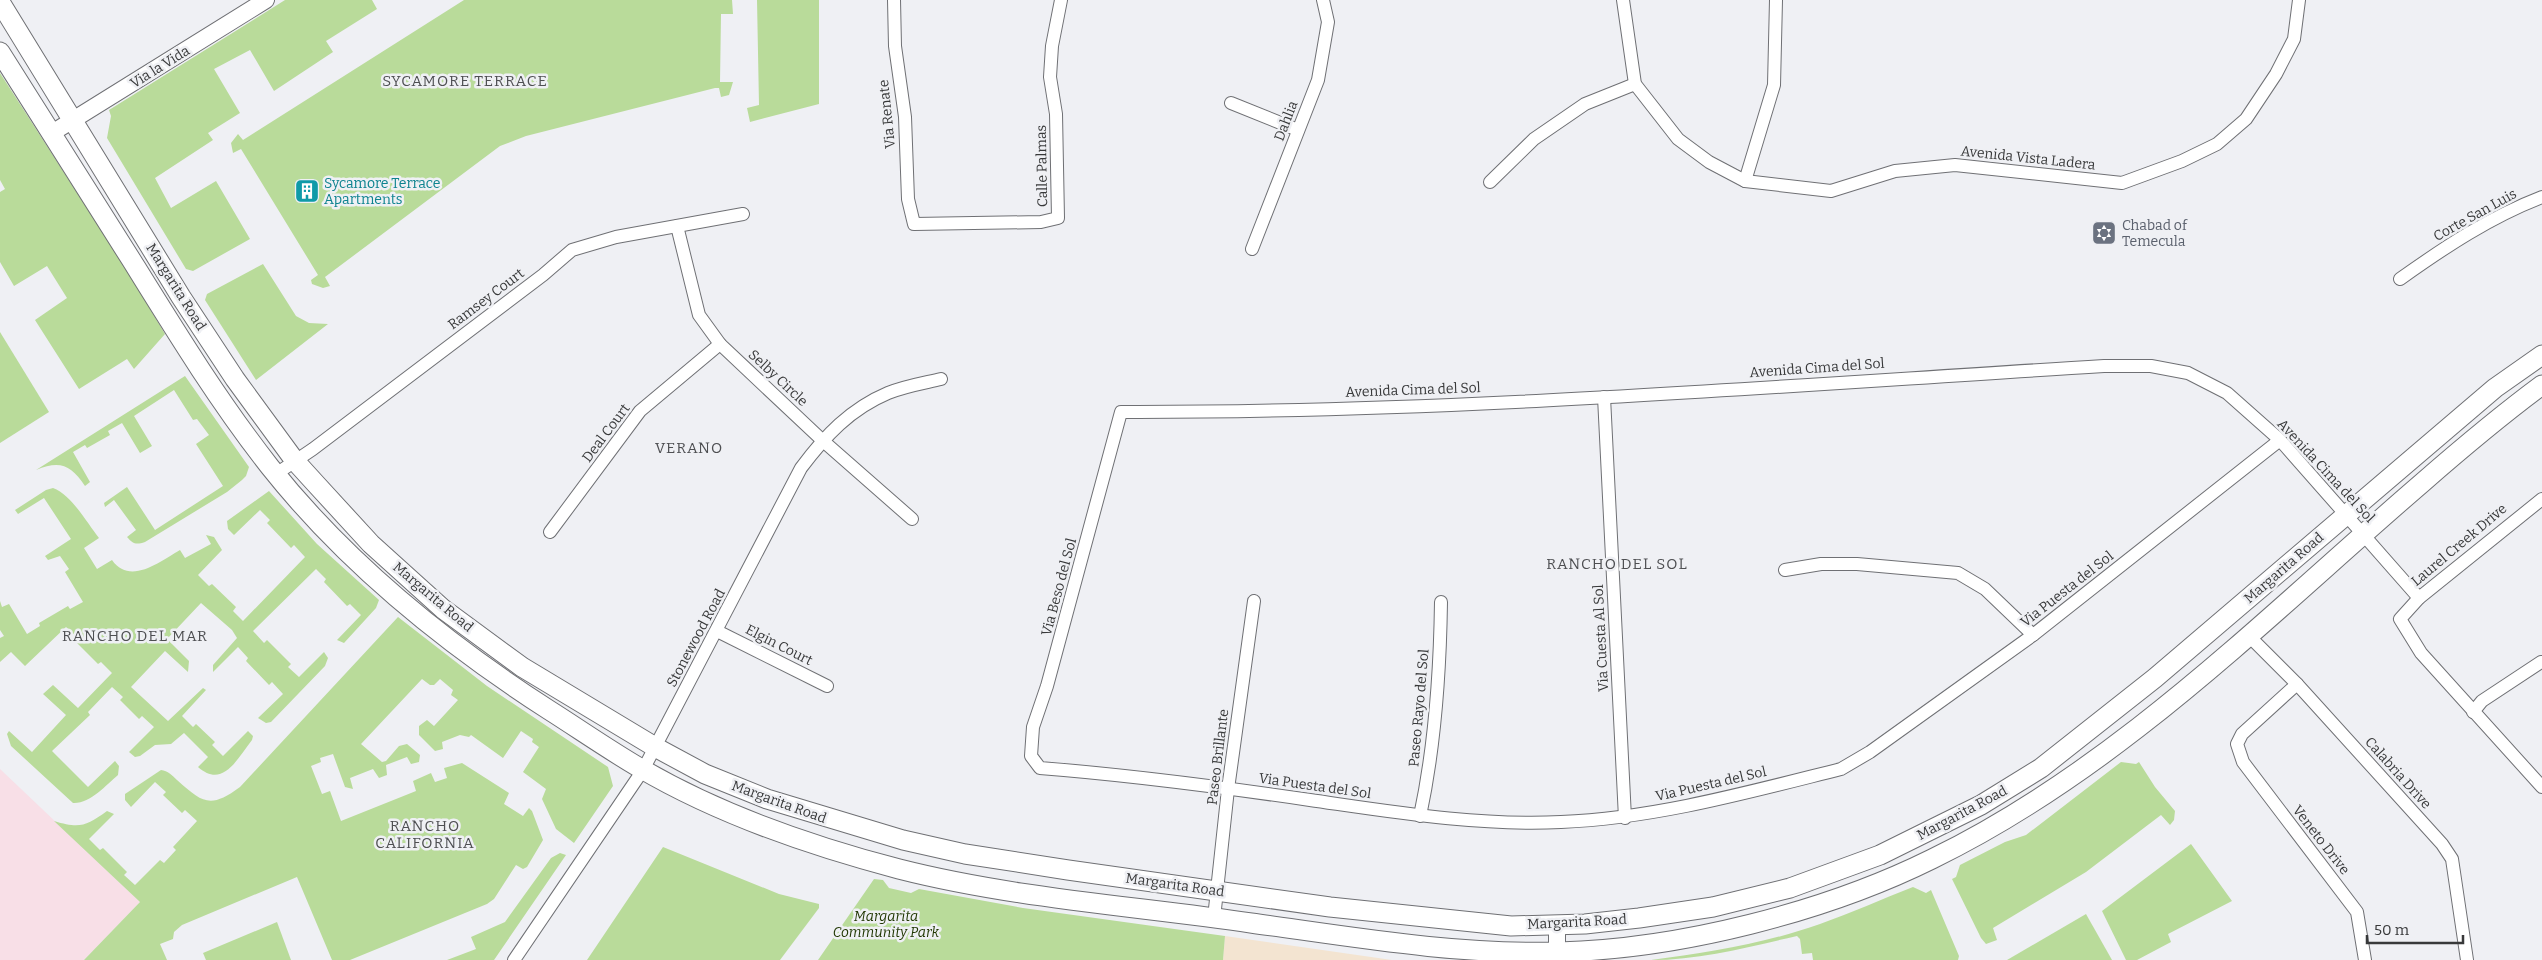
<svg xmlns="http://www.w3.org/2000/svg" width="2542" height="960" font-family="Bitter,serif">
  <rect width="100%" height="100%" fill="#eff0f4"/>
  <polygon fill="#f8dfe7" points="0,769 140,902 84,960 0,960"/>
  <polygon fill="#f3e4d1" points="1225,936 1392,960 1223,960"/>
  <g fill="#b9db9a">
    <polygon points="285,0 372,0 377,9 326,41 333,52 274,91 250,50 214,69 240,113 208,133 213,140 155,178 171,208 216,181 250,239 193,271 186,269 107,138 111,116 109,110"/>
    <polygon points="464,0 732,0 733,14 721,14 720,82 733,82 729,95 721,97 719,88 715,88 526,136 500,146 325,277 330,286 323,288 312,284 311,280 318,275 241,149 233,153 231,143 238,134 243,140"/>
    <polygon points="757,0 819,0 819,104 750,122 747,108 759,105"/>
    <polygon points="0,73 128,272 165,334 134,369 127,359 79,389 35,320 67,298 47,266 14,286 0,262 0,192 5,189 0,180"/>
    <polygon points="263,264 296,316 309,323 328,324 256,380 205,300 207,294"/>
    <polygon points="0,332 49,412 0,443"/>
    <path d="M 185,376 L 249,467 L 246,476 L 242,480 L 227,492 L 145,542 C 136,545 133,544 127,537 L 136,530 L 114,500 L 105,507 L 104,503 L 127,487 L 155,530 L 223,486 L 196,444 L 209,435 L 197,419 L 193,420 L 174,390 L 134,416 L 152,446 L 140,453 L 122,423 L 108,431 L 110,435 L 87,448 L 85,445 L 73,452 L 90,482 L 85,486 C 71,465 60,460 36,470 Z"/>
    <path d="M 53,488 C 72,495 87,523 99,538 L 84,548 L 97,569 L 112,560 C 130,586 161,561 180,550 L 185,558 L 211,544 L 206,535 L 214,537 L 222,550 L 198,575 L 209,586 L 212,584 L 236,607 L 233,611 L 243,621 L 305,557 L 294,545 L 291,548 L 267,523 L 270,520 L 260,510 L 234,535 L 228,529 L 227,521 L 269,491 L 317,544 L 379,600 L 376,608 L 344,643 L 337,640 L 361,615 L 350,604 L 347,606 L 324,582 L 326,579 L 316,569 L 253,631 L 264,643 L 267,640 L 291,664 L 288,667 L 299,677 L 324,652 L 328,658 L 325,666 L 271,722 L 266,723 L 258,718 L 283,694 L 272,682 L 269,685 L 246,661 L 248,658 L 238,647 L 213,672 L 213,665 L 237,638 L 232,630 L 201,603 L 167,639 L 189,661 L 188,672 L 165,651 L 131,687 L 168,721 L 203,688 L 206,690 L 182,716 L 193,727 L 196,724 L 215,742 L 212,745 L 223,756 L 248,731 L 253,736 L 252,740 C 237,759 223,789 198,767 L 208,757 L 184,733 L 171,744 L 155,745 L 140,756 L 135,757 L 129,752 L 154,727 L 142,716 L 139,719 L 120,700 L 123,697 L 112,687 L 88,712 L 90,715 L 52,751 L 88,787 L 115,761 L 119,766 L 118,775 C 106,785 90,804 73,803 L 11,746 L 7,734 L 9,731 L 32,752 L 66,715 L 43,694 L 53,685 L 78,708 L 112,673 L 101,662 L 98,664 L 74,640 L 77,637 L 66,627 L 25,666 L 11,652 L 0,662 L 0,638 L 4,636 L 0,630 L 0,601 L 2,607 L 9,604 L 27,634 L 40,626 L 39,623 L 68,606 L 70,609 L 83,602 L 65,572 L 69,569 L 60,556 L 48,560 L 45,556 L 71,539 L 44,498 L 18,514 L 15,510 L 46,490 Z"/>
    <path d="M 398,617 L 487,686 L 608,767 L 613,786 L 574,843 L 556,829 L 542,799 L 546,789 L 523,772 L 539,747 L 532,742 L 533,739 L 521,731 L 503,758 L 471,735 L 469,737 L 460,735 L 442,742 L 443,749 L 435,751 L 419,735 L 419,726 L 427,720 L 434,726 L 458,700 L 451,695 L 453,690 L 440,679 L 434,685 L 430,685 L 422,679 L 361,744 L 382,762 L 386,761 L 399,746 L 407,744 L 420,755 L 419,762 L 411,764 L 407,757 L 386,765 L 387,775 L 379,778 L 373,769 L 350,778 L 353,789 L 345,787 L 333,754 L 320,758 L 321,762 L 311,766 L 322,794 L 330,791 L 341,821 L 416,791 L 413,781 L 431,773 L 435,782 L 447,778 L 444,768 L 462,763 L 509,793 L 504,804 L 523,816 L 529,808 L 532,811 L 543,840 L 527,867 L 523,869 L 516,865 L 494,899 L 487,904 L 350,960 L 332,960 L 297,877 L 182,925 L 174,932 L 173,939 L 160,944 L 167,960 L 84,960 L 140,902 L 54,821 C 80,829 86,826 107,811 L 114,814 L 89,839 L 100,850 L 103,848 L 127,872 L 124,875 L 135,885 L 160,860 L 164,863 L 176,850 L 173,847 L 197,821 L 185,810 L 182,813 L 163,795 L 166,792 L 155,782 L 131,807 L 125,800 L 125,794 L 161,770 C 168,771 172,775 177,780 C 203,803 210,809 240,787 Z"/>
    <polygon points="2121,762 2136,764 2139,762 2155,787 2175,811 2174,820 2170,825 2161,815 2086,872 1993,928 1997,940 1986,944 1981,938 1952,879 1956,877 1960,865 2005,842 2026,835"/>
    <polygon points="2191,844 2232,901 2168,934 2171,942 2137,960 2126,960 2102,911"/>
    <polygon points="663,847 779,894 819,904 819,908 780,960 587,960"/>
    <polygon points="560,853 566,855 494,960 447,960 476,949 471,937 505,922 551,858"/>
    <polygon points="874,879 883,880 889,888 911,893 919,889 1023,908 1225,936 1223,960 818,960"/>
    <path d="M 1913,887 L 1926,893 L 1931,890 L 1959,956 L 1958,960 L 1813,960 L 1812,953 L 1802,954 L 1800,939 L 1797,936 C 1748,947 1701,960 1651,960 C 1708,953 1766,943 1820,924 C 1851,913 1882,899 1913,887 Z"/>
    <polygon points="2086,914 2112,960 2007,960"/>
    <polygon points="277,922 291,960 206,960 203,953"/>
  </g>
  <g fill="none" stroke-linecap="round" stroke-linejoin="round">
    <defs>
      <g id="minor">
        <polyline points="894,0 895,46 905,117 908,199 914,224 1041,222 1058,218 1056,114 1050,77 1052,46 1061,0"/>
        <polyline points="1623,0 1635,84 1678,139 1709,162 1745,181 1831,191 1895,171 1955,165 2122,183 2182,161 2217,144 2246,119 2276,74 2294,39 2299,0"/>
        <polyline points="1231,103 1298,130"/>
        <polyline points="1745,181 1774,85 1776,0"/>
        <polyline points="1490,182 1534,139 1585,104 1635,84"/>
        <polyline points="677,226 699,315 720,344 822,440 912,519"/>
        <polyline points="1252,249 1318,80 1328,22 1323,0"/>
        <path d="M 2400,279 C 2445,247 2490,217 2542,197"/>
        <polyline points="1604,397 1625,818"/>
        <path d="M 2280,440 L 2033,635 L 1870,752 L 1841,769 C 1749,792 1656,818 1561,822 C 1477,826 1394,812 1310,800 C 1221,787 1130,775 1040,768 L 1031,756 L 1033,727 L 1047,686 L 1121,412 C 1449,413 1777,386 2104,366 L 2151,366 L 2188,373 L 2227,393 L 2280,440 L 2419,598"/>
        <polyline points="276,474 313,449 543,275 572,250 616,237 743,214"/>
        <polyline points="2542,499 2419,598 2400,619 2421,653 2542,787"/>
        <polyline points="550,532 640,411 720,344"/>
        <polyline points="1785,570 1821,564 1857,564 1958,573 1985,589 2033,635"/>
        <polyline points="717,631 827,686"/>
        <polyline points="2249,636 2297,684 2442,844 2452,859 2467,960"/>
        <polyline points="2297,684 2242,734 2237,744 2243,762 2357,912 2365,960"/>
        <polyline points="2473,712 2482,701 2541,662"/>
        <path d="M 1420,816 C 1435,746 1440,674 1441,602"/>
        <polyline points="1214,918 1228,789 1254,601"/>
        <path d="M 514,960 L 643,770 L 801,468 C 825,436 850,409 888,393 C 905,386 924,383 941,379"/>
      </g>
      <g id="tertiary">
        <polyline points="52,133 266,0"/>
        <polyline points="1557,925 1557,960"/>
      </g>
      <g id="secondary">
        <polyline points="0,2 181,297 235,379 295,461 315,483 371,544 443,609 522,667 655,747 705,774 767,799 903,840 965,854 1068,870 1330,907 1511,926 1585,924 1639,918 1713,907 1790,888 1880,855 1981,805 2041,768 2155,678 2495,388 2542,355"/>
        <path d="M 0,52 C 44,121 88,191 132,261 C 176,332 219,402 270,467 C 347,564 445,643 549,710 C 579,729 609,750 640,768 C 720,815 811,846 899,869 C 1013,898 1135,906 1251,923 C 1353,937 1456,955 1559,952 C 1679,949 1825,912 1932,859 C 2119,768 2266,617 2422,483 C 2461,449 2500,416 2542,385"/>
      </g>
    </defs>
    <use href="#minor" stroke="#6f7074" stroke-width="14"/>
    <use href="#tertiary" stroke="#6f7074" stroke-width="18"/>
    <use href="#secondary" stroke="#6f7074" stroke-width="21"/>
    <use href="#minor" stroke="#fff" stroke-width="12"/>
    <use href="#tertiary" stroke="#fff" stroke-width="16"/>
    <use href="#secondary" stroke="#fff" stroke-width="19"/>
  </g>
  <defs>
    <symbol id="building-square" viewBox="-11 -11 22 22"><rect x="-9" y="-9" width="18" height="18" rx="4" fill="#0f9aa8" stroke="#eff0f4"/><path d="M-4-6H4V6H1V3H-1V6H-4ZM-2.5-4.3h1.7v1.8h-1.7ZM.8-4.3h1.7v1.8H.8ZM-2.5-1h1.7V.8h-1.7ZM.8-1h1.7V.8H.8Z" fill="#fff"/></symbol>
    <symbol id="synagogue-square" viewBox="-11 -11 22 22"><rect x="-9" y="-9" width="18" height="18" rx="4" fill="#6b7280" stroke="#eff0f4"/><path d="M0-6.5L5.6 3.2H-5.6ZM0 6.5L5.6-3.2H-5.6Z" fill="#fff"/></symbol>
  </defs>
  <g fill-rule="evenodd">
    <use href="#building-square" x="293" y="177" width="28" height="28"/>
    <use href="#synagogue-square" x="2090" y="219" width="28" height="28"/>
  </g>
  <g text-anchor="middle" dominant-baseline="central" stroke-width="5" stroke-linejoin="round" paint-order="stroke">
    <g font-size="14" fill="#38393a" stroke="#eff0f4">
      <text transform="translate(160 67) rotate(-32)">Via la Vida</text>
      <text transform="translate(887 114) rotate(-96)">Via Renate</text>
      <text transform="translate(1286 121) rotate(-69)">Dahlia</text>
      <text transform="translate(2028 158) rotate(6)">Avenida Vista Ladera</text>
      <text transform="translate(1042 166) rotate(-91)">Calle Palmas</text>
      <text transform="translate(2475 215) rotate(-29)">Corte San Luis</text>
      <text transform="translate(176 287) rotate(58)">Margarita Road</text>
      <text transform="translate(486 299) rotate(-37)">Ramsey Court</text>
      <text transform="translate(1817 368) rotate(-4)">Avenida Cima del Sol</text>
      <text transform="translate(778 378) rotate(43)">Selby Circle</text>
      <text transform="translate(1413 390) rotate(-2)">Avenida Cima del Sol</text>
      <text transform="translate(606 433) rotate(-53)">Deal Court</text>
      <text transform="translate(2326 471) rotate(47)">Avenida Cima del Sol</text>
      <text transform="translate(2459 545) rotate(-40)">Laurel Creek Drive</text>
      <text transform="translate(2284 568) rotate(-41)">Margarita Road</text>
      <text transform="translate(1059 587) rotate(-75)">Via Beso del Sol</text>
      <text transform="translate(2067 589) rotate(-38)">Via Puesta del Sol</text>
      <text transform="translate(433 597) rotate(40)">Margarita Road</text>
      <text transform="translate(696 638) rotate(-62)">Stonewood Road</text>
      <text transform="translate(1601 638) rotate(-93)">Via Cuesta Al Sol</text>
      <text transform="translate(779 645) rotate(27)">Elgin Court</text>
      <text transform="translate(1419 708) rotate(-85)">Paseo Rayo del Sol</text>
      <text transform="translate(1218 757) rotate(-83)">Paseo Brillante</text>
      <text transform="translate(2398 773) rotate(48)">Calabria Drive</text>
      <text transform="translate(1711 784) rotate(-13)">Via Puesta del Sol</text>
      <text transform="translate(1315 786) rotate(8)">Via Puesta del Sol</text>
      <text transform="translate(779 802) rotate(20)">Margarita Road</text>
      <text transform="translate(1962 813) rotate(-28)">Margarita Road</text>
      <text transform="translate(2321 840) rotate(52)">Veneto Drive</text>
      <text transform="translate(1175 885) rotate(8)">Margarita Road</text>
      <text transform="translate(1577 922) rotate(-3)">Margarita Road</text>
    </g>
    <g font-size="14" fill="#0d838f" stroke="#eff0f4" text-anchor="start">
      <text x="324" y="183">Sycamore Terrace<tspan x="324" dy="16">Apartments</tspan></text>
    </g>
    <g font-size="14" fill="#5b616d" stroke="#eff0f4" text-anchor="start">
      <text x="2122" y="225">Chabad of<tspan x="2122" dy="16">Temecula</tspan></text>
    </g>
    <g font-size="14" font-style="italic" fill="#1f3601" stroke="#eff0f4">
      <text x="886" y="916">Margarita<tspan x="886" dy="16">Community Park</tspan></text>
    </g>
    <g font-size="15" letter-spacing="1" fill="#4e4f52" stroke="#eff0f4">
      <text x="465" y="81">SYCAMORE TERRACE</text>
      <text x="689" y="448">VERANO</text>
      <text x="1617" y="564">RANCHO DEL SOL</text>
      <text x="135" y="636">RANCHO DEL MAR</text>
      <text x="425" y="826">RANCHO<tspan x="425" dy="17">CALIFORNIA</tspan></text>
    </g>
  </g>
  <path d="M2367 935v8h96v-8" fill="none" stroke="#38393a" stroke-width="2.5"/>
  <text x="2374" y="935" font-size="15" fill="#38393a" stroke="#eff0f4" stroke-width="4" paint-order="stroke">50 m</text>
</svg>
